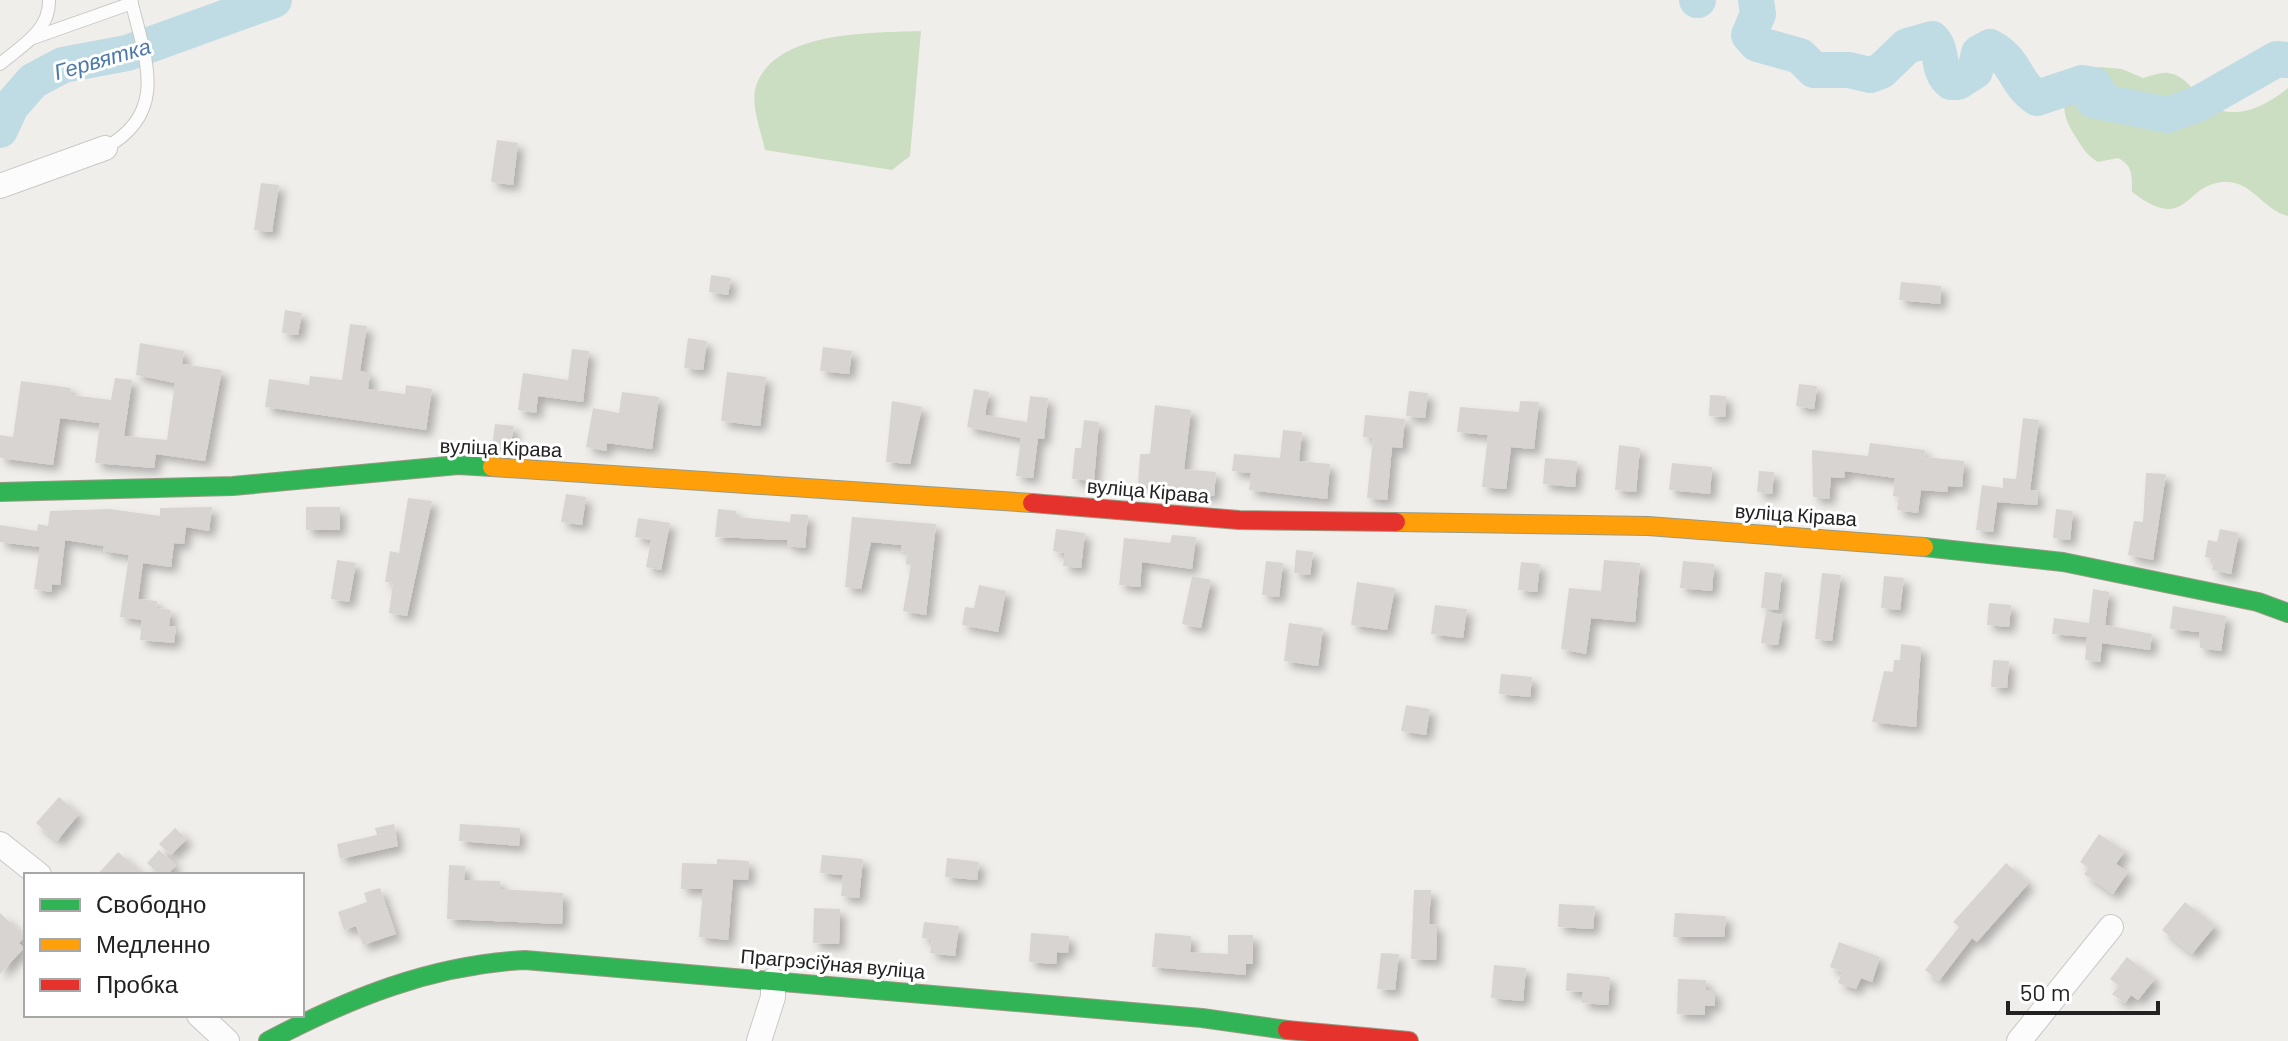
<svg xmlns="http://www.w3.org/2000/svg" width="2288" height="1041" font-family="Barlow,sans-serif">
  <defs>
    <filter id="shadow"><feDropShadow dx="6" dy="6" stdDeviation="4" flood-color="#0004"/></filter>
  </defs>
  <rect width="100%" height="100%" fill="#f0eeeb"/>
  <g fill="#cbdec1">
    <path d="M 921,31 L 910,156 L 892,170 L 765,150 C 761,130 749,103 757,83 C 779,30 873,33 921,31 Z"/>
    <path d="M 2100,67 L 2122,69 L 2143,78 C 2151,76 2160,72 2168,73 C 2184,75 2192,89 2202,99 C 2229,125 2263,108 2288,88 L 2288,216 C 2265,211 2253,183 2228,182 C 2183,180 2190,236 2132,192 C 2132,175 2133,166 2118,158 L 2098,162 C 2088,156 2083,149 2077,139 C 2054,105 2062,81 2100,67 Z"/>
  </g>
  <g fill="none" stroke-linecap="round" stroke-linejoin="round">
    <g stroke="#bfdbe3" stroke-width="36">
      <polyline points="1697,0 1698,0"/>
      <path d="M 1756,0 L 1758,14 L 1749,35 L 1757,44 L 1800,56 L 1814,70 L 1849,70 L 1870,75 L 1881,71 L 1907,46 L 1932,39 C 1944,51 1936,70 1951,82 L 1958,82 L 1975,71 L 1979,53 L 1990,47 C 2017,61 2014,83 2037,98 L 2082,83 L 2094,85 L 2097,90 L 2093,100 L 2167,115 L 2198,104 L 2277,59 L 2288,60"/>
      <polyline points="0,130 11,106 33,81 63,65 127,53 274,0"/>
    </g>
  </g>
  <g fill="#d7d4d2" filter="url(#shadow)">
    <polygon points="497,140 518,143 513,185 491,182"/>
    <polygon points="261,183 279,185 272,232 254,230"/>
    <polygon points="711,275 731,278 728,295 709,292"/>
    <polygon points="1901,282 1941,286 1940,304 1899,300"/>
    <polygon points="285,310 302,313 298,335 282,333"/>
    <polygon points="350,324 367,326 360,371 370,373 368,389 405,394 406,385 432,389 426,430 265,407 269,379 309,385 310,376 342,380"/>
    <polygon points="688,338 707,341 703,370 684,368"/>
    <polygon points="140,343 184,351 182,364 222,370 205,461 156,454 154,468 95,463 100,423 60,418 53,465 0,458 0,435 13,437 21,381 71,388 70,395 111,400 115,378 132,380 124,436 167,440 175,383 136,375"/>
    <polygon points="823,347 852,351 849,374 820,371"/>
    <polygon points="572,349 589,351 583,402 538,396 536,413 518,410 523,373 568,380"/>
    <polygon points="727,372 766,377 760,426 721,421"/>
    <polygon points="1799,384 1817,386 1814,409 1796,406"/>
    <polygon points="974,389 989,392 985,415 1027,422 1030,396 1048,398 1044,439 1038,438 1033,478 1016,476 1021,438 967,427"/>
    <polygon points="1409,391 1428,393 1425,418 1406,416"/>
    <polygon points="622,392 659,397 652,449 607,443 606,451 586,447 593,408 619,413"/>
    <polygon points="1710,395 1726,396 1725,417 1709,416"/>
    <polygon points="892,401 922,407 910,464 886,462"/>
    <polygon points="1520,401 1539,402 1534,449 1511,447 1506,489 1482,487 1488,435 1457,432 1460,407 1519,412"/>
    <polygon points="1155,405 1191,410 1184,469 1216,472 1214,496 1173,492 1173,487 1138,485 1140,454 1150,454"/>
    <polygon points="1365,415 1405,419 1402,448 1392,447 1387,500 1367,498 1373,438 1363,437"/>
    <polygon points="2023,418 2039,420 2030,490 2038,491 2037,505 1997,502 1993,532 1976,530 1982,485 2003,488 2003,478 2016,479"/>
    <polygon points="1084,420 1099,422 1094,481 1072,479 1075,448 1081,448"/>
    <polygon points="495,424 514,426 510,448 492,447"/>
    <polygon points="1283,430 1302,432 1299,461 1330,464 1327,499 1249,490 1251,473 1232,471 1234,454 1280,458"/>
    <polygon points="1870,443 1925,450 1924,457 1964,461 1962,487 1948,486 1947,492 1921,490 1918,513 1897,510 1899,497 1893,496 1895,478 1845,471 1844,478 1831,477 1829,499 1813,497 1812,450 1868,456"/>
    <polygon points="1619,445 1640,448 1636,492 1615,490"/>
    <polygon points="1545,458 1577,461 1575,487 1543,484"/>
    <polygon points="1672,463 1712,467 1710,494 1669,490"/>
    <polygon points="1759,471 1774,472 1772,494 1757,492"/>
    <polygon points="2146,473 2166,474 2153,560 2128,555 2134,521 2143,522"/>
    <polygon points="566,494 586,497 582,525 561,522"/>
    <polygon points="408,498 432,501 407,616 389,613 393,583 385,582 390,551 399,553"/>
    <polygon points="212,507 209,531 186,527 184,544 174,543 171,567 143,563 138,599 157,601 156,608 171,610 169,626 176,627 174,643 140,640 142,620 120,617 129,555 103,551 104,546 65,540 60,585 52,584 51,592 34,589 40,547 0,542 0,525 37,531 38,524 48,526 50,511 109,509 160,516 160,508"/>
    <rect x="306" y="507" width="34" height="23"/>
    <polygon points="718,509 736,511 736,517 790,522 791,514 808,515 805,548 787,546 788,540 715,537"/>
    <polygon points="2056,509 2073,511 2070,540 2053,538"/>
    <polygon points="852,517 936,524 926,615 903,611 911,565 906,564 907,552 901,551 902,545 871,542 861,589 845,587"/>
    <polygon points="638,518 670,523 661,570 646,567 651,540 635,537"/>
    <polygon points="1056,529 1085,533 1081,568 1063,566 1065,553 1053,551"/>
    <polygon points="2220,529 2239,533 2231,574 2212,570 2214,559 2205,557 2208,540 2217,542"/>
    <polygon points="1172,535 1196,537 1192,569 1142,562 1140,587 1119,585 1124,538 1170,543"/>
    <polygon points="1296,550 1313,552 1310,575 1294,573"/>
    <polygon points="337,560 356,563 349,602 331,599"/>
    <polygon points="1604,560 1640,563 1635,622 1591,618 1586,654 1561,649 1569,588 1601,591"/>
    <polygon points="1266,561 1283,563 1279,597 1262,595"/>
    <polygon points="1683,561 1714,564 1712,591 1680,588"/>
    <polygon points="1521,562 1540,564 1537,592 1518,590"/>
    <polygon points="1765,572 1782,574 1778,610 1761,608"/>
    <polygon points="1822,573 1841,575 1832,641 1815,639"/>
    <polygon points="1192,576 1211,580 1201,628 1182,624"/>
    <polygon points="1884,576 1904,578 1900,610 1881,608"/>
    <polygon points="1357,582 1395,588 1387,630 1351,625"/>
    <polygon points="979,585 1006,591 998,632 962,625 965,607 974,608"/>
    <polygon points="2093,589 2109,592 2105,625 2152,634 2150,650 2102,643 2100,662 2085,660 2087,637 2052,634 2054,618 2089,623"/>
    <polygon points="1989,603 2011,605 2009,627 1987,625"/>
    <polygon points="1435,605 1467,609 1463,638 1431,634"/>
    <polygon points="2173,606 2226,616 2221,651 2200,648 2199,632 2170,629"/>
    <polygon points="1766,612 1783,615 1778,645 1761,643"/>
    <polygon points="1289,623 1323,628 1318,666 1284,661"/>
    <polygon points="1901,644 1921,647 1916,727 1872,722 1884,671 1893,672 1894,660 1900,660"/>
    <polygon points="1993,660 2009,661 2007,688 1991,687"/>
    <polygon points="1501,674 1532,677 1530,697 1499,694"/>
    <polygon points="1406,705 1430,709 1426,735 1401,731"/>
    <polygon points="59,797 79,814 57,841 36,823"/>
    <polygon points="394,824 398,846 340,859 337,844 377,835 375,828"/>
    <polygon points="460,824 520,828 519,846 459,841"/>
    <polygon points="175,828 187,839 171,855 159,844"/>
    <polygon points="2099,834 2125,851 2116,864 2128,872 2113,894 2084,874 2089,868 2080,862"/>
    <polygon points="159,850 176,865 167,875 160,875 147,863"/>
    <polygon points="118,852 144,875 97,875"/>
    <polygon points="822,855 863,859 859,898 841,896 843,875 820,873"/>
    <polygon points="947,858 979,862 977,880 945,877"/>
    <polygon points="717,859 749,861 748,880 733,879 728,940 699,937 703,889 681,889 682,863 717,864"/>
    <polygon points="2006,863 2029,883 1977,942 1972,938 1939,981 1925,970 1959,927 1953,922"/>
    <polygon points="449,865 465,866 464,880 500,881 500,889 563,893 562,924 447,919"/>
    <polygon points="380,888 396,934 363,945 356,926 344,930 338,912 367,902 364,893"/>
    <polygon points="1414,890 1431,890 1429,924 1437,925 1436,960 1411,959"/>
    <polygon points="2185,902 2215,926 2192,954 2162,930"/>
    <polygon points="1559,904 1595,906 1593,929 1558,927"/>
    <polygon points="814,908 840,909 839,944 813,943"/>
    <polygon points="0,913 25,936 19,943 24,948 0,974"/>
    <polygon points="1675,913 1726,916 1724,937 1673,937"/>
    <polygon points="924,922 959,926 955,956 930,953 932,939 922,938"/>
    <polygon points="1031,933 1069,936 1068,953 1057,952 1056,964 1029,962"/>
    <polygon points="1155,933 1191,936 1190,952 1228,954 1228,935 1253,935 1253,964 1246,964 1246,975 1152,967"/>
    <polygon points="1839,942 1880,957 1872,982 1861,978 1856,989 1838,983 1842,972 1830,967"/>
    <polygon points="1381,953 1399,954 1395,990 1377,989"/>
    <polygon points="2127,957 2155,979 2138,1000 2131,995 2125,1003 2112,994 2119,986 2110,979"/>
    <polygon points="1494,965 1526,968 1523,1001 1491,998"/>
    <polygon points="1567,973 1610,977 1608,1005 1582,1003 1583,992 1566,991"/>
    <polygon points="1678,979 1706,980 1706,990 1715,990 1715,1006 1705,1006 1705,1015 1677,1014"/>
  </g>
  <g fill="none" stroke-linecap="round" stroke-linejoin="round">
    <defs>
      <g id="lane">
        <polyline points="33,38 132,3"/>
        <path d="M 0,64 C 21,46 50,31 49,0"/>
        <path d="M 105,148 C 170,112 145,59 131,0"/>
      </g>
      <g id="street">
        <polyline points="0,186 105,148"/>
        <polyline points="0,844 39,875"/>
        <polyline points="199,1015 227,1041"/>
        <polyline points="759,1041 773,997 773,980"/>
        <polyline points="2019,1041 2111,927"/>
      </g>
      <g id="fast">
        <polyline points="0,492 233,486 458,465 492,467"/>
        <polyline points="1924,547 2063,562 2258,602 2288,613"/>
        <path d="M 268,1041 C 350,998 431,965 525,960 L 1202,1018 L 1287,1030"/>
      </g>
      <g id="slow">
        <polyline points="492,467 1032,503"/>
        <polyline points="1396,522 1648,526 1924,547"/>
      </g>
      <g id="jam">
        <polyline points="1032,503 1239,520 1396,522"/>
        <polyline points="1287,1030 1409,1041"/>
      </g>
    </defs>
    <use href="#lane" stroke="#c9c8c7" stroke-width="14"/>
    <use href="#street" stroke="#c9c8c7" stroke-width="26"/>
    <use href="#fast" stroke="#999a82" stroke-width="20"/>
    <use href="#slow" stroke="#999a82" stroke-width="20"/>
    <use href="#jam" stroke="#999a82" stroke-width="20"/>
    <use href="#lane" stroke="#fdfcfc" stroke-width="12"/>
    <use href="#street" stroke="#fdfcfc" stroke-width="24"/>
    <use href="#fast" stroke="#30b455" stroke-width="18"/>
    <use href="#slow" stroke="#ff9f0a" stroke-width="18"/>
    <use href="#jam" stroke="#e5322d" stroke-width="18"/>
  </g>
  <g text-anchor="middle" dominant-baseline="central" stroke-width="6" stroke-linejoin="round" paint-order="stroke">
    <g font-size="20" fill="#222" stroke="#fff">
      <text transform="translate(501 447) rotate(2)">вуліца Кірава</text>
      <text transform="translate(1148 490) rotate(5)">вуліца Кірава</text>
      <text transform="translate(1796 514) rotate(4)">вуліца Кірава</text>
      <text transform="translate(833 963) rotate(5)">Прагрэсіўная вуліца</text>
    </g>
    <g font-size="22" font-style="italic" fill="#4a7aab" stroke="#fff">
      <text transform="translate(102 58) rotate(-16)">Гервятка</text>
    </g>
  </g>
  <rect x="24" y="873" width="280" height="144" fill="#ffffff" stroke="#a7a7a7" stroke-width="2"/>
  <rect x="40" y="899" width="40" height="12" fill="#30b455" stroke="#a7a7a7" stroke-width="2"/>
  <text x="96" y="913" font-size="24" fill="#222222">Свободно</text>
  <rect x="40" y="939" width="40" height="12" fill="#ff9f0a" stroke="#a7a7a7" stroke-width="2"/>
  <text x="96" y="953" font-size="24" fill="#222222">Медленно</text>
  <rect x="40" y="979" width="40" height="12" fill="#e5322d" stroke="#a7a7a7" stroke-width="2"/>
  <text x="96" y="993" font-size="24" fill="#222222">Пробка</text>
  <path d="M2008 1001v12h150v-12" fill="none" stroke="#222222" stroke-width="4"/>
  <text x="2020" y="1001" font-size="24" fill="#222222" stroke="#ffffff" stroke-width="6" paint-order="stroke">50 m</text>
</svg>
